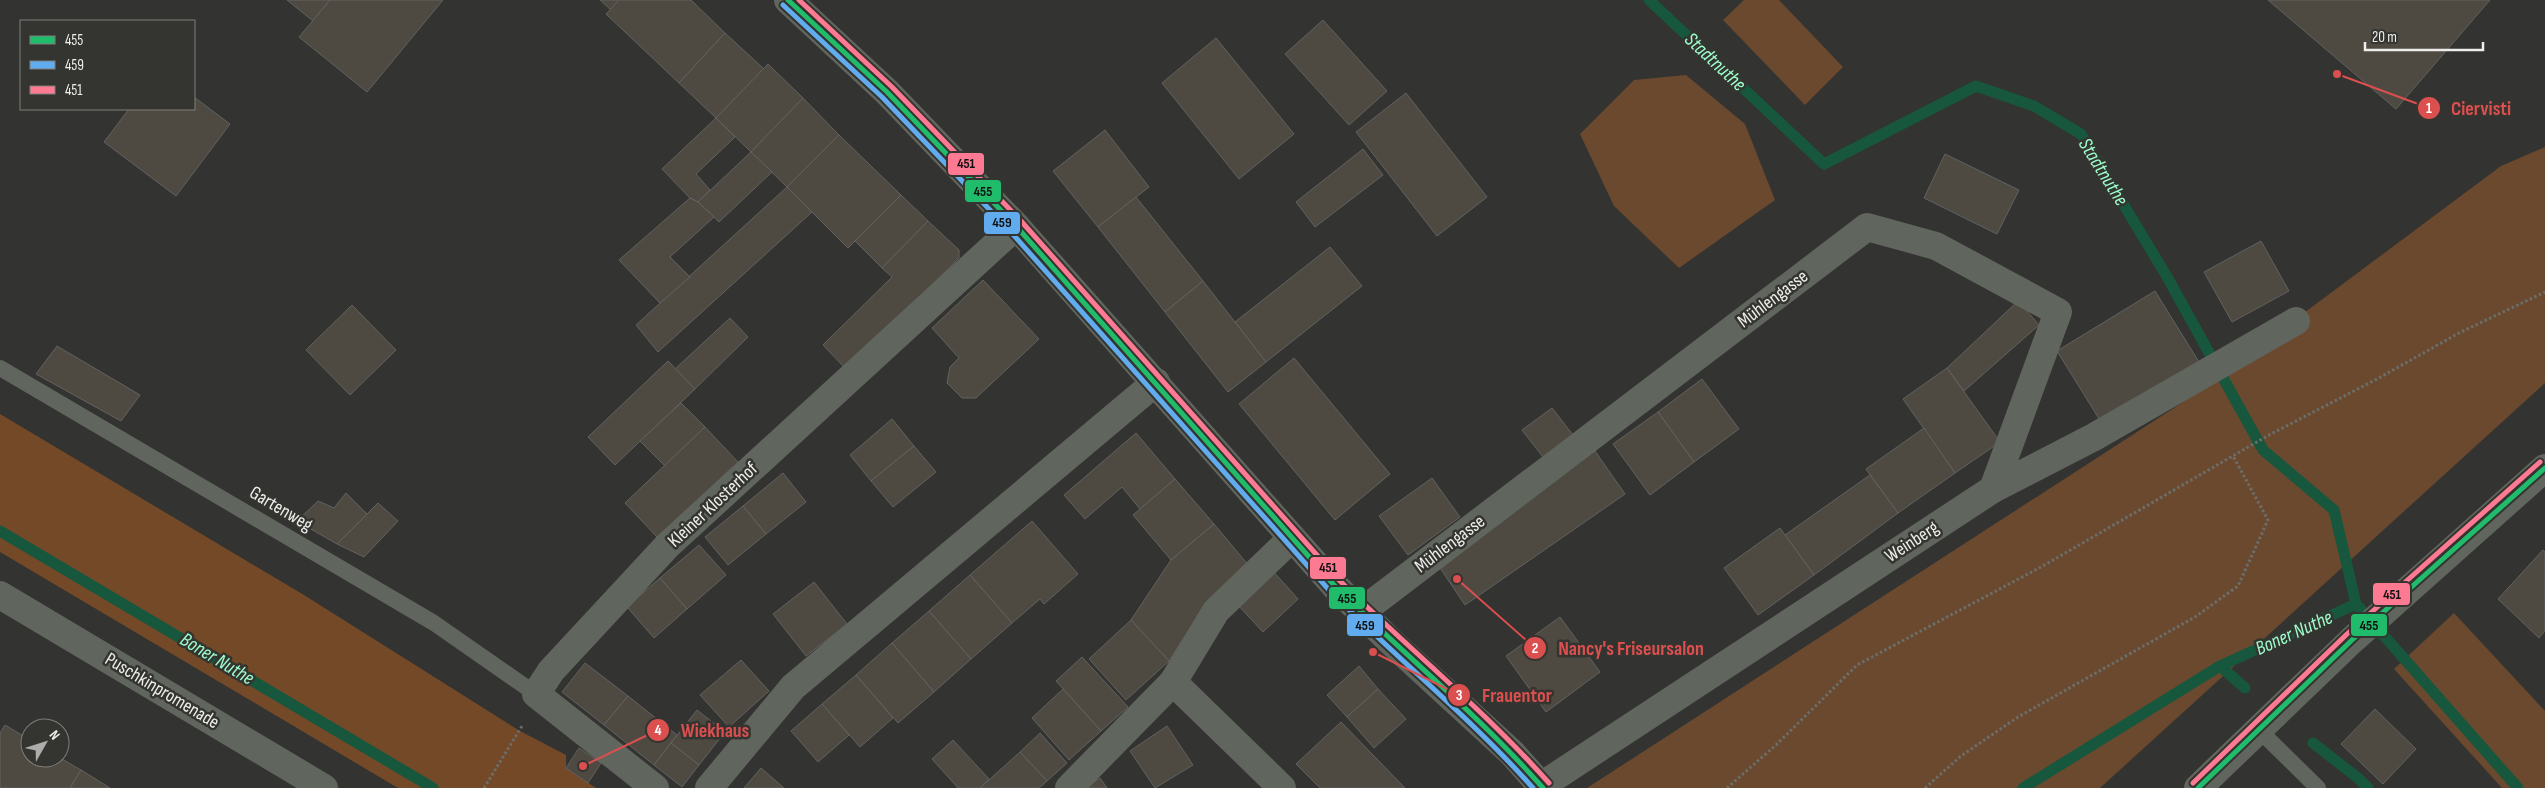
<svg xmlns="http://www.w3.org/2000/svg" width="2545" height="788" font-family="'Sofia Sans Condensed',sans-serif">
  <rect width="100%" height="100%" fill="#333331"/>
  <g fill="#6a492f">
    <polygon points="1744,0 1779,0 1843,67 1805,105 1723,20"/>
    <polygon points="1686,75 1745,124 1775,200 1679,268 1614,206 1580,134 1634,80"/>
    <polygon points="2545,147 2545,383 2100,788 1587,788 2194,395 2501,166"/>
    <polygon points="2454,613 2545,711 2545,788 2502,788 2394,669"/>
  </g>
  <polygon fill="#734927" points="0,414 304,595 520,731 566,755 566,768 596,788 398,788 0,552"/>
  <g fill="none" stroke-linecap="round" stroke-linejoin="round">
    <g stroke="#17573d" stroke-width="11">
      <polyline points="1649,0 1824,164 1976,86 2034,106 2081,134 2166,275 2263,450 2334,510 2356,604 2518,788"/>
      <polyline points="0,531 433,788"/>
      <polyline points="2220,666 2245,688"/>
      <polyline points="2313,743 2358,778 2368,788"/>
      <polyline points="2023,788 2220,666 2356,604"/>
    </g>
  </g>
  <g fill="#4e4a42" stroke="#626260">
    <polygon points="287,0 330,0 313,21"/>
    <polygon points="330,0 443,0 367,92 299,37"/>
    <polygon points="600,0 619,0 611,10"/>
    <polygon points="619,0 691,0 725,33 679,83 606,14"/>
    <polygon points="2268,0 2490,0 2396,109"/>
    <polygon points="1323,20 1387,91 1349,125 1285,54"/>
    <polygon points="725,33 764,69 716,118 679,83"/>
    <polygon points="1216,38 1294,134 1239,179 1162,83"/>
    <polygon points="768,64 803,98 751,152 716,118"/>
    <polygon points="1406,93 1487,197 1437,236 1356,132"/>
    <polygon points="194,97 230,124 176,196 104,142 129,109 194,109"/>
    <polygon points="803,98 839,135 787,187 751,152"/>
    <polygon points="716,118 735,137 696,174 710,190 698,202 690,198 662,169"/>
    <polygon points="1105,130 1149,187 1098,227 1053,171"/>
    <polygon points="839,135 901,195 848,248 787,187"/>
    <polygon points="1363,149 1383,175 1315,227 1296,202"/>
    <polygon points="751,152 772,172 719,222 698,202"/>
    <polygon points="1945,154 2019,190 1997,234 1924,198"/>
    <polygon points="787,187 812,212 658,352 636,325"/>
    <polygon points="901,195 928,221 882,268 855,241"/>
    <polygon points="1136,197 1203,281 1165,312 1098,227"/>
    <polygon points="690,198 698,202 714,217 670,257 690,277 660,303 619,260"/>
    <polygon points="928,221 959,250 959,258 846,369 823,345 892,277 882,268"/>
    <polygon points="2261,241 2289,291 2232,322 2204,272"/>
    <polygon points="1330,247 1362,286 1266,362 1235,322"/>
    <polygon points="983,280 1039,339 976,398 962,398 947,383 950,367 959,358 932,328"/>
    <polygon points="1203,281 1266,362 1228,392 1165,312"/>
    <polygon points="2155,291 2199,362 2101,422 2057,351"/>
    <polygon points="2018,301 2039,325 1964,391 1947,368"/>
    <polygon points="352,305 396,350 350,395 306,350"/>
    <polygon points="730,318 748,337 695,389 675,369"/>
    <polygon points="57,346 140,395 121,421 36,374"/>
    <polygon points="1294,358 1390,474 1335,520 1239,404"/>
    <polygon points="668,361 695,389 615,465 588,437"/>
    <polygon points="1947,368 2000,442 1955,473 1903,399"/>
    <polygon points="1702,379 1739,429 1694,462 1658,412"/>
    <polygon points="681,403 705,427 665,466 640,441"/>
    <polygon points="1552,408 1573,435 1543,457 1522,430"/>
    <polygon points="1658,412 1694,462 1650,495 1613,444"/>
    <polygon points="892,419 914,446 871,481 850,455"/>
    <polygon points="705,427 738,462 658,538 625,503"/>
    <polygon points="1924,428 1955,473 1898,513 1866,469"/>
    <polygon points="1136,433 1175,479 1140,509 1122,487 1085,519 1064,495"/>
    <polygon points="914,446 936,472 893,507 871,481"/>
    <polygon points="1595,451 1625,494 1465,605 1436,562"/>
    <polygon points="783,473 806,502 766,534 743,506"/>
    <polygon points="1870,475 1898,513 1814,575 1785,535"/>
    <polygon points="1432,478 1460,517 1408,555 1379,516"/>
    <polygon points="1175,479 1214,524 1171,560 1133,515"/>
    <polygon points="346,493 367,514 337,544 297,521 318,501 334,508"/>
    <polygon points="378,503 398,521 364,557 337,544"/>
    <polygon points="743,506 766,534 728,565 705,537"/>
    <polygon points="1032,521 1078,574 1044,604 1040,599 1012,623 970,575"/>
    <polygon points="1214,524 1249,566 1207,602 1169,661 1131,620 1171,560"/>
    <polygon points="1780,528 1814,575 1758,615 1724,568"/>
    <polygon points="699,545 726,575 687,609 660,578"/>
    <polygon points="2543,550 2545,552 2545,631 2539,638 2498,599"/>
    <polygon points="1272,570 1298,599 1263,632 1236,603"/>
    <polygon points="970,575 1012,623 971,659 929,611"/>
    <polygon points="660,578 687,609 654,638 627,607"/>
    <polygon points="814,582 847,624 806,656 773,614"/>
    <polygon points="929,611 971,659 934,692 892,643"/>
    <polygon points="1560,617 1600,672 1546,712 1506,656"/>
    <polygon points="1131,620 1169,661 1126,700 1089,659"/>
    <polygon points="892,643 934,692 898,723 856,675"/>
    <polygon points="1082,657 1128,707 1101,731 1056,681"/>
    <polygon points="741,660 769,691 729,727 700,695"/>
    <polygon points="585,663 628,696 604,725 562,692"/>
    <polygon points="1359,666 1378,689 1347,717 1327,695"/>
    <polygon points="856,675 893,718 860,747 822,704"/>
    <polygon points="1063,689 1101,731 1069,760 1032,718"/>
    <polygon points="1378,689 1406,719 1374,748 1347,717"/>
    <polygon points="628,696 677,735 654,765 604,725"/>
    <polygon points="822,704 849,735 818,762 791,731"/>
    <polygon points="2375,709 2416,749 2383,784 2341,744"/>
    <polygon points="697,710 725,732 699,765 671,743"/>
    <polygon points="1341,722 1405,788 1320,788 1296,764"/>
    <polygon points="5,725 30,740 30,758 60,758 81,770 70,788 0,788 0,733"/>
    <polygon points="1167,726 1193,765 1155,788 1130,751"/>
    <polygon points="1040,733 1067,763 1047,781 1020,752"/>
    <polygon points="953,740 989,779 980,788 958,788 932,759"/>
    <polygon points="671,743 699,765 682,787 654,765"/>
    <polygon points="579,748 601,763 588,783 566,768"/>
    <polygon points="1020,752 1047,781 1039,788 980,788"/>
    <polygon points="761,768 784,788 744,788"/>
    <polygon points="81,770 110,788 70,788"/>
    <polygon points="1100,778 1107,788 1085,788"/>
  </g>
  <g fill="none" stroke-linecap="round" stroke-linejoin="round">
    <g stroke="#6c6e6a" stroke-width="3" stroke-dasharray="2.5 2.5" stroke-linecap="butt">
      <polyline points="484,788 522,726"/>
      <polyline points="1727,788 1776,745 1857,665 2041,567 2269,435 2377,379 2459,333 2545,292"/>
      <polyline points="1925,788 1961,756 2018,717 2195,617 2238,586 2268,520 2233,456"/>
    </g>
    <g stroke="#60655d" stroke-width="16">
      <polyline points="0,368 434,623 536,694"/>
      <polyline points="2259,730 2318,788"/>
    </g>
    <g stroke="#60655d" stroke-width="28">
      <polyline points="788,0 887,92 1016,226 1334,585 1389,640 1512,753 1543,788"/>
      <polyline points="0,595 324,788"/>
      <polyline points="1361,612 1867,227 1936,246 2058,312 1993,489"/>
      <polyline points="1173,682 1282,788"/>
      <polyline points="1541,786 1993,489 2094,437 2296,321"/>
      <polyline points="655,788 536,694 551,671 667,546 1016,226"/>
      <polyline points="709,788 793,687 1156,382"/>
      <polyline points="1069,788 1173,682 1216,611 1292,538"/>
      <polyline points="2198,788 2352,640 2545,468"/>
    </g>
    <defs>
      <g id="bus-1">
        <path d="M 788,0 L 887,92 L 1016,226 L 1334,585 C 1403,654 1479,715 1543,788"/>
        <polyline points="2198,788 2352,640 2545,468"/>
      </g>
      <path id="bus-2" d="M 783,5 L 882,97 L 1010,231 L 1329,590 C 1395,657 1471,718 1533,788"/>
      <g id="bus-3">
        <path d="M 799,0 L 892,87 L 1021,221 L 1339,580 C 1408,648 1484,710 1549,783"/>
        <polyline points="2193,783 2347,634 2540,462"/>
      </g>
    </defs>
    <use href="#bus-1" stroke="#343430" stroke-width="9"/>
    <use href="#bus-2" stroke="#343430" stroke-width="9"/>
    <use href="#bus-3" stroke="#343430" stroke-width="9"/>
    <use href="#bus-1" stroke="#20bc6c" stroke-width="5"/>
    <use href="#bus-2" stroke="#60acee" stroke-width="5"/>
    <use href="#bus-3" stroke="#fe7a93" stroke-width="5"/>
  </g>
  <g text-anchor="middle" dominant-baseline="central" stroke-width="5" stroke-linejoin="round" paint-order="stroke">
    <g font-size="19" fill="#ededeb" stroke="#343430">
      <text transform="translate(1773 299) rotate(-37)">Mühlengasse</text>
      <text transform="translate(713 505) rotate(-43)">Kleiner Klosterhof</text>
      <text transform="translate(281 509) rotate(31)">Gartenweg</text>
      <text transform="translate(1912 542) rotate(-33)">Weinberg</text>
      <text transform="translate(1450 544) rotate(-37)">Mühlengasse</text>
      <text transform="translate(162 691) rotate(31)">Puschkinpromenade</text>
    </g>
    <g font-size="20" font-style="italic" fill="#9cfdcc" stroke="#343430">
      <text transform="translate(1715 62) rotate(43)">Stadtnuthe</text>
      <text transform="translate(2103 172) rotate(58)">Stadtnuthe</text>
      <text transform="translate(2294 633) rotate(-24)">Boner Nuthe</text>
      <text transform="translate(217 659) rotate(31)">Boner Nuthe</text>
    </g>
  </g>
  <path fill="none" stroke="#db4f4f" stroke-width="2" d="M2337 74L2429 108M1457 579L1535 648M1373 652L1459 695M583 766L658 730"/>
  <g fill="#db4f4f" stroke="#343430" stroke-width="2">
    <circle cx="2337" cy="74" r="5"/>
    <circle cx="1457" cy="579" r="5"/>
    <circle cx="1373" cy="652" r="5"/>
    <circle cx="583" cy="766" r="5"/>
    <circle cx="2429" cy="108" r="12"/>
    <circle cx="1535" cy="648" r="12"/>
    <circle cx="1459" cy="695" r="12"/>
    <circle cx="658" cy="730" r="12"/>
  </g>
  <g font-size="15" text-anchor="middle" font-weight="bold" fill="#fff">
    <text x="2429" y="113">1</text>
    <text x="1535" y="653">2</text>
    <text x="1459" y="700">3</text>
    <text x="658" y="735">4</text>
  </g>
  <g font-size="20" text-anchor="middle" font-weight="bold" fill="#db4f4f" stroke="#343430" stroke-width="5" stroke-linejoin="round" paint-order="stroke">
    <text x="2481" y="115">Ciervisti</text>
    <text x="1631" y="655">Nancy's Friseursalon</text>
    <text x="1517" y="702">Frauentor</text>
    <text x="715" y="737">Wiekhaus</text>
  </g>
  <g stroke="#343430" stroke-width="2">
    <rect x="947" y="152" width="38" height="24" rx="5" fill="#fe7a93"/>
    <rect x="964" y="179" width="38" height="24" rx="5" fill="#20bc6c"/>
    <rect x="983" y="211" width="38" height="24" rx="5" fill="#60acee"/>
    <rect x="1309" y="556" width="38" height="24" rx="5" fill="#fe7a93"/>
    <rect x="2372" y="582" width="39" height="24" rx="5" fill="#fe7a93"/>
    <rect x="1328" y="586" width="38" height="24" rx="5" fill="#20bc6c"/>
    <rect x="2350" y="613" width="38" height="24" rx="5" fill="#20bc6c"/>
    <rect x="1346" y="613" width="38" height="24" rx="5" fill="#60acee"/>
  </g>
  <g font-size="14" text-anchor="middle" font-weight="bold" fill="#111">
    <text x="966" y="168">451</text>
    <text x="983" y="196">455</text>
    <text x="1002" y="227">459</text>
    <text x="1328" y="572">451</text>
    <text x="2392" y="599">451</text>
    <text x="1347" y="603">455</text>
    <text x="2369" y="630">455</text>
    <text x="1365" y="630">459</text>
  </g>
  <rect x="20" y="20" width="175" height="90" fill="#343430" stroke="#7e7e7b"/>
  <rect x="30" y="36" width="25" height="8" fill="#20bc6c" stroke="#7e7e7b"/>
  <text x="65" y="45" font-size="15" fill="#ededeb">455</text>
  <rect x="30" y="61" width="25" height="8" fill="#60acee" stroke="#7e7e7b"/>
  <text x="65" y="70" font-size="15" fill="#ededeb">459</text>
  <rect x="30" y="86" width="25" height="8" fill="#fe7a93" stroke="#7e7e7b"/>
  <text x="65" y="95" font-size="15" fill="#ededeb">451</text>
  <g transform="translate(45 743) rotate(51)"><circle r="24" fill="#343430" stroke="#7e7e7b"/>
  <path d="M0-4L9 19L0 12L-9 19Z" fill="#acacaa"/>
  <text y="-8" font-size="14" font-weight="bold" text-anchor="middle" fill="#ededeb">N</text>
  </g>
  <path d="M2365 42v8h118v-8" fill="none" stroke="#ededeb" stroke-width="2.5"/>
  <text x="2372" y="42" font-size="15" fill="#ededeb" stroke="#343430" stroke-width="4" paint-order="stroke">20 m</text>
</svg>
